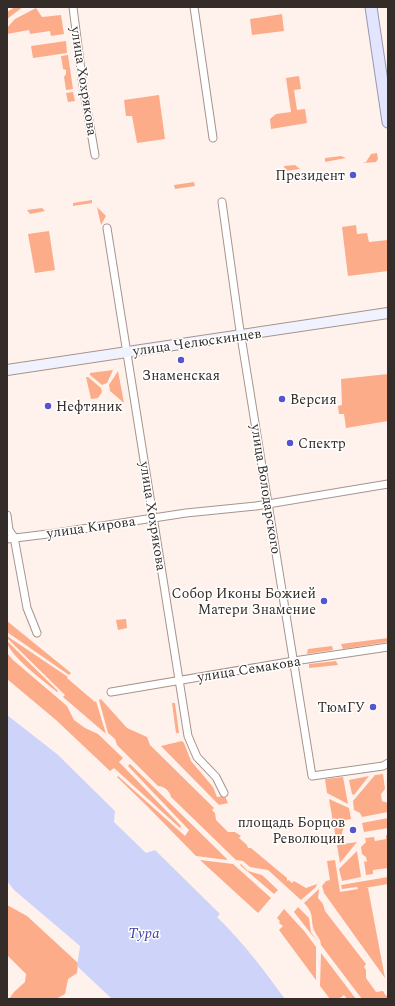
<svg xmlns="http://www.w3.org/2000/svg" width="395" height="1006" font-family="Spectral,serif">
  <rect width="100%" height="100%" fill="#fff2ed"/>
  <g fill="#fcac89">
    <polygon points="15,7 23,7 7,19 7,12"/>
    <polygon points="36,8 42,17 61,15 64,34 51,36 50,31 30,34 29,30 7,34 7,28 15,19"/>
    <polygon points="282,14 284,31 252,35 250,19"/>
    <polygon points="66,41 67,53 33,58 31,46"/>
    <polygon points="68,55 73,89 66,90 64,77 66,74 66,70 63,69 61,56"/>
    <polygon points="299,76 301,89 294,90 297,110 305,109 307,123 271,129 270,119 276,114 291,112 286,78"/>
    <polygon points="73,92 75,101 68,102 66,93"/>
    <polygon points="159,95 165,139 137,143 132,116 126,116 124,100"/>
    <polygon points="377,153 378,159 376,162 362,163 366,162 371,154"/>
    <polygon points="341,156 346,158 325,162 325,158"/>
    <polygon points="295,165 300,169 285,171 284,166"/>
    <polygon points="194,182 195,186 175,189 174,185"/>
    <polygon points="92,200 92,203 73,206 73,203"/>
    <polygon points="97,207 106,216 101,225"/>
    <polygon points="42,208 45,211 30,214 27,210"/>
    <polygon points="356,225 357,234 367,233 369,242 388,240 388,271 348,276 342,227"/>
    <polygon points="49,231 55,270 35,273 28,234"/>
    <polygon points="113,370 107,383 102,385 90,375 90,373"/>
    <polygon points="118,371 124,403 110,391 109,385"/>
    <polygon points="388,374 388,421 346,428 344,414 339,414 338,406 342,405 341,379"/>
    <polygon points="86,377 88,377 101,388 102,392 98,398 91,399"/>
    <polygon points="126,619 127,628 118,630 116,620"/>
    <polygon points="7,621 71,673 69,675 7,632"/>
    <polygon points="7,636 68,677 67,678 95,702 96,701 106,734 112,739 63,697 65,695 7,638"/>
    <polygon points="388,638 388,642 343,649 341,644"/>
    <path d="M 7,641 L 58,691 L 57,692 C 46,683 7,654 7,641 Z"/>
    <polygon points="332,646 333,650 307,654 308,649"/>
    <polygon points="7,653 13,660 67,706 74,720 85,728 98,734 123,758 119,762 181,826 180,828 114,768 110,771 56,720 7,679"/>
    <polygon points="336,661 338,665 309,668 309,664"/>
    <path d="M 101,699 L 127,728 L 147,737 L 150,745 L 214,808 L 212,810 L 215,813 L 216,820 L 228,832 L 235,832 L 241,836 L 239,838 L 247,845 L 248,848 L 251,848 L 287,878 L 287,881 L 289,880 L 292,883 L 294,881 L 306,888 L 317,884 L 316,887 L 301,900 L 268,870 L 250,867 L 243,861 L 236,860 L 171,797 C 170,791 164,786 158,786 L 117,745 L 115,739 L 108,733 L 99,700 Z"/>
    <polygon points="172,703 175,703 179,733 176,733"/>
    <polygon points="182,741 184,743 191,761 213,787 217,797 225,796 228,803 219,805 161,746"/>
    <polygon points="130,764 227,859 227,860 196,856 147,806 117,777 118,776 185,836 189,830 128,766"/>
    <polygon points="383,774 385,789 381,794 382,801 388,803 388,812 362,817 360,813 354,810 353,801 375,775"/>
    <polygon points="369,776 354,795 352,794 349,780"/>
    <polygon points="343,777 348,804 327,793 325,779"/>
    <polygon points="329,799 349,808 351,819 333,822"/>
    <polygon points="388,818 388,828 364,832 362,823"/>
    <polygon points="344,826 342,833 343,839 336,840 334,827"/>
    <polygon points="386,835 388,835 388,868 373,870 373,874 366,875 364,861 367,862 366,857 362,854 361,847 366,842 365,838 374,837 375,841 386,839"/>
    <polygon points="357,842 340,863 337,845"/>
    <polygon points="357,851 361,877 342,881 339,869"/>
    <polygon points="200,860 233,864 271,898 258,913"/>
    <polygon points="335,860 340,892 358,889 357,887 342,889 341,885 388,877 388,884 365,888 368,888 385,978 324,893 322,886 326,881 330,880 327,861"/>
    <polygon points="241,864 248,871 262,875 278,890 274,894 240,865"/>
    <path d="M 319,889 L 318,898 L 323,904 L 325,911 L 366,964 L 364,967 L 366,970 L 366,978 L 376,992 L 383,991 L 386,996 L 388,994 L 388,999 L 362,999 L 321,945 C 320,937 317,937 314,930 C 310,919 315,914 304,903 Z"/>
    <polygon points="7,905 27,916 78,963 77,973 68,979 65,994 56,999 9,999 14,992 25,982 26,974 7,955"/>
    <polygon points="298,907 309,918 311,932 316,940 294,912"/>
    <polygon points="284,909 305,932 316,947 316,980 279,930 283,926 279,923 280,921 277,918"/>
    <polygon points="321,953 356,999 347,999 344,995 339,999 330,999 320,986"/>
  </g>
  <path fill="#ced4f9" d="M 7,715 L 57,754 L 115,811 L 114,822 L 146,853 L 155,850 L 220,914 L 217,917 C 243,942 264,970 285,999 L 112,999 L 77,966 L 80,946 L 14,890 L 7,881 Z"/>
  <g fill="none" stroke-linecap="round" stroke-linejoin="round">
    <defs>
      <g id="minor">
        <polyline points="73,7 83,86 95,155"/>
        <polyline points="194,7 213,138"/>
        <polyline points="222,202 239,324 312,776 383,766 388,763"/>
        <polyline points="107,228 188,736 197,757 216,777 224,793"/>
        <polyline points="7,515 9,530 14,537 27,608 37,633"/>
        <polyline points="7,539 56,533 186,513 256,506 388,484"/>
        <polyline points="111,692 294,661 388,647"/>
      </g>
      <polyline id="secondary" points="7,370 388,313"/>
      <polyline id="primary" points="371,7 388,122"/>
    </defs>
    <use href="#minor" stroke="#a7948c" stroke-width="9"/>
    <use href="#secondary" stroke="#a7948c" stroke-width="12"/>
    <use href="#primary" stroke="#9899b2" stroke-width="13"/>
    <use href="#minor" stroke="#fff" stroke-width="7"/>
    <use href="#secondary" stroke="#f0f2fe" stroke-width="10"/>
    <use href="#primary" stroke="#e2e5fd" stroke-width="11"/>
  </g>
  <g fill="#5456cd" stroke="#fff" stroke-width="1.5">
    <circle cx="353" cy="175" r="4"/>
    <circle cx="181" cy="360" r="4"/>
    <circle cx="282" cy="399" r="4"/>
    <circle cx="48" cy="406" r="4"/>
    <circle cx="290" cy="443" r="4"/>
    <circle cx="324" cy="601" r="4"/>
    <circle cx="373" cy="707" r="4"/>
    <circle cx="353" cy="830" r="4"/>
  </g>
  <g text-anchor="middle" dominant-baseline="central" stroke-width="3" stroke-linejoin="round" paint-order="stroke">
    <g font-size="14" fill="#332c28" stroke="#fff">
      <text transform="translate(84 81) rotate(81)">улица Хохрякова</text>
      <text transform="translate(197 342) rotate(-8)">улица Челюскинцев</text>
      <text transform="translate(266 489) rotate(81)">улица Володарского</text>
      <text transform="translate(153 516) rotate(81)">улица Хохрякова</text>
      <text transform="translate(91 527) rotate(-8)">улица Кирова</text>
      <text transform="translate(249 669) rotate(-9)">улица Семакова</text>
    </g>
    <g font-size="14" fill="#332c28" stroke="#fff" text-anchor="end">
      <text x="345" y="175">Президент</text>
      <text x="181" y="375" text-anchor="middle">Знаменская</text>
      <text x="290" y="399" text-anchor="start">Версия</text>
      <text x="56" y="406" text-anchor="start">Нефтяник</text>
      <text x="298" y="443" text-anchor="start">Спектр</text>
      <text x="316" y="593">Собор Иконы Божией<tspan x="316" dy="16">Матери Знамение</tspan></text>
      <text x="365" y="707">ТюмГУ</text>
      <text x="345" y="822">площадь Борцов<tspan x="345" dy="16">Революции</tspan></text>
    </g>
    <g font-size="15" font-style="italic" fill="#4040a4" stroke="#fff">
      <text x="144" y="933">Тура</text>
    </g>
  </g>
  <rect width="395" height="1006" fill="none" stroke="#332c28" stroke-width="16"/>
</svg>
